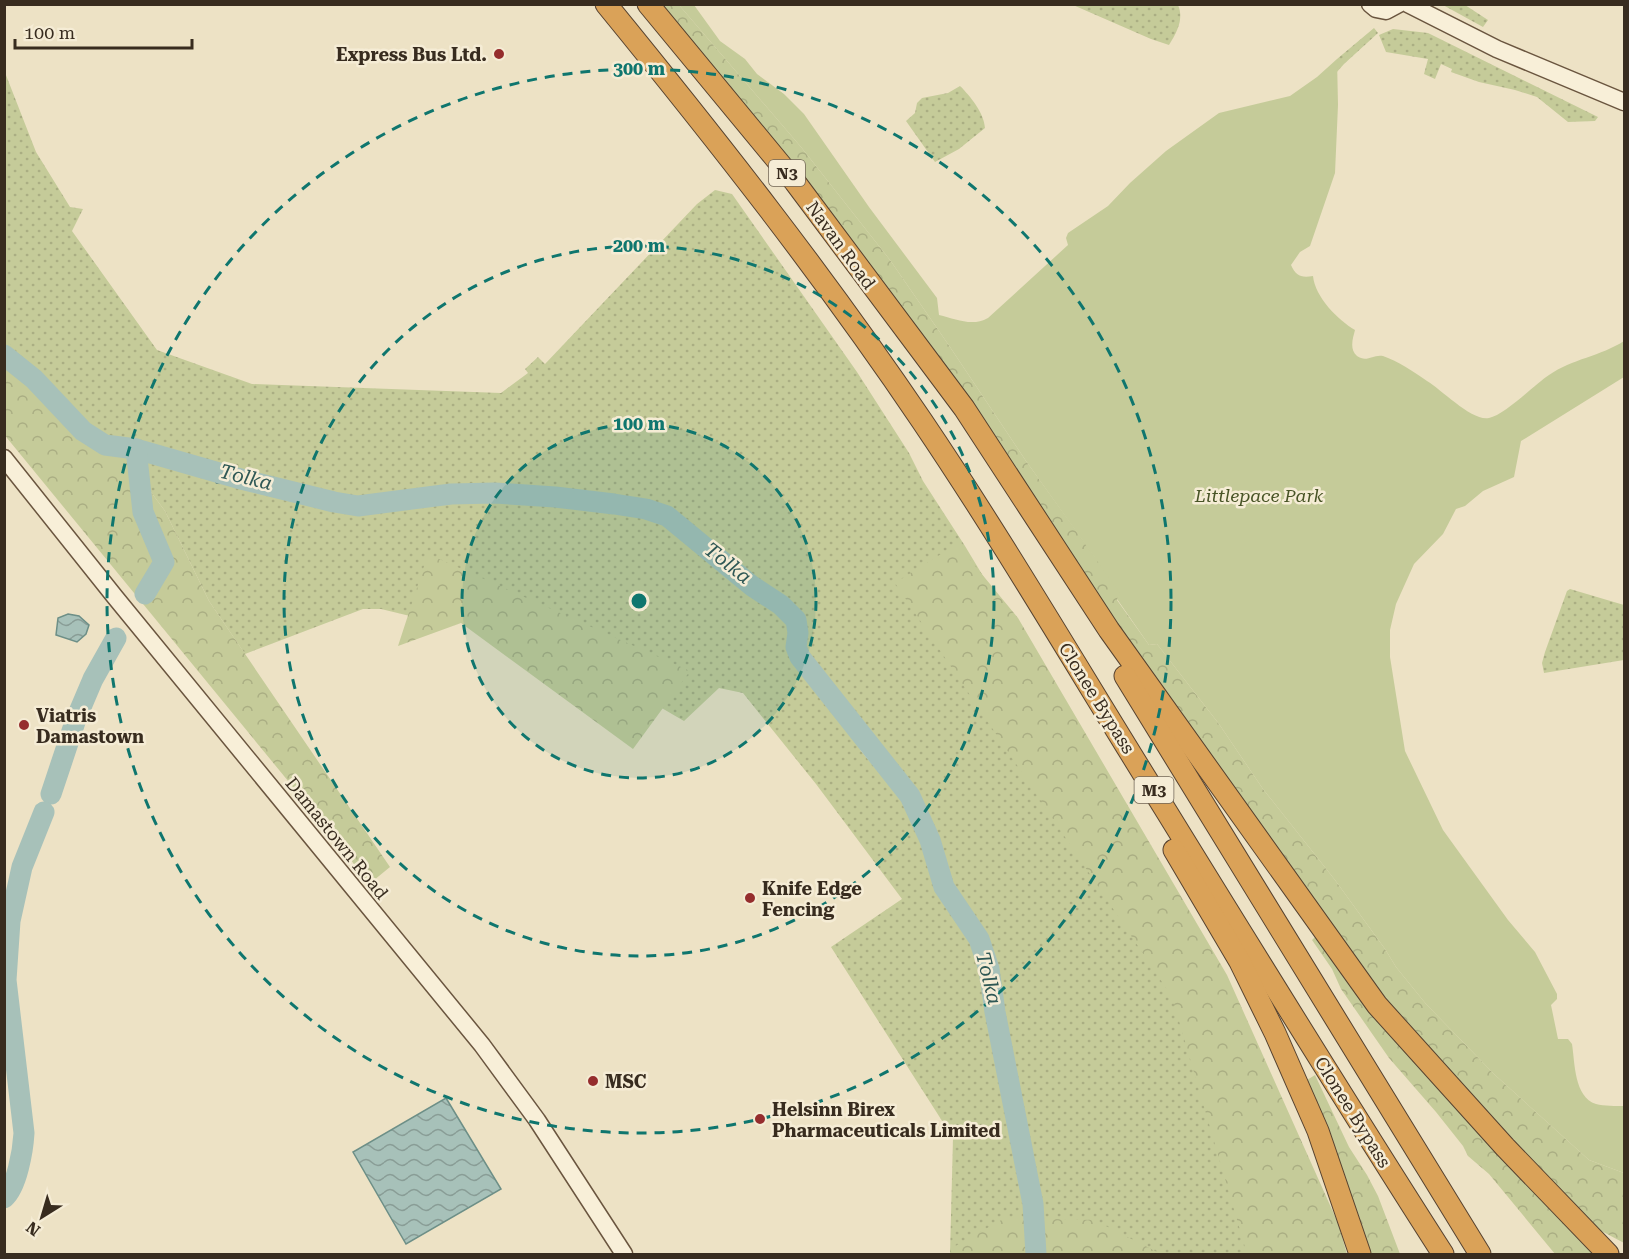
<svg xmlns="http://www.w3.org/2000/svg" width="1629" height="1259" font-family="'Roboto Serif',serif">
  <defs>
    <pattern id="grass-dots" width="8" height="8" patternUnits="userSpaceOnUse" patternTransform="scale(1.5)"><rect width="8" height="8" fill="#c5cb99"/><path d="M2 2h.1M6 6h.1" fill="none" stroke="#aaae83" stroke-width="1.8" stroke-linecap="round"/></pattern>
    <pattern id="forest-crowns" width="20" height="18" patternUnits="userSpaceOnUse" patternTransform="scale(1.5)"><rect width="20" height="18" fill="#c5cb99"/><path d="M2 6a3 3 0 1 1 6 0M12 15a3 3 0 1 1 6 0" fill="none" stroke="#aaae83"/></pattern>
    <pattern id="water-waves" width="16" height="10" patternUnits="userSpaceOnUse" patternTransform="scale(1.5)"><rect width="16" height="10" fill="#a7c1b9"/><path d="M0 5q4-4 8 0t8 0" fill="none" stroke="#899d96"/></pattern>
  </defs>
  <rect width="100%" height="100%" fill="#ede2c5"/>
  <g fill="url(#grass-dots)">
    <path d="M 1073,5 L 1178,5 C 1184,19 1177,32 1169,45 L 1151,39 Z"/>
    <polygon points="1443,5 1465,5 1488,20 1483,27"/>
    <polygon points="1374,28 1378,33 1344,64 1336,73 1337,59"/>
    <polygon points="1393,29 1428,33 1598,117 1595,121 1568,122 1537,97 1515,90 1479,82 1451,72 1452,69 1441,64 1435,79 1424,74 1428,59 1386,52 1379,35"/>
    <polygon points="4,70 36,152 70,207 83,209 72,231 157,350 252,384 501,393 528,373 525,369 538,357 545,364 697,204 715,190 732,194 857,372 909,453 923,481 965,546 1088,751 1312,1254 1079,1254 1047,1234 992,961 984,941 950,891 922,804 810,665 801,647 801,629 794,613 771,593 740,573 675,514 650,506 583,494 468,490 424,491 381,500 356,502 100,439 84,428 32,374 5,351"/>
    <path d="M 960,86 C 971,97 984,113 985,128 L 959,149 L 935,162 L 906,121 L 915,113 L 917,103 L 922,98 L 948,93 Z"/>
    <polygon points="131,455 150,463 213,480 310,504 364,513 432,501 553,503 649,515 669,522 739,587 776,605 785,614 790,625 788,642 803,672 841,717 861,751 902,800 920,835 937,887 970,933 986,971 1003,1096 1015,1125 1027,1229 1027,1254 950,1254 953,1138 831,947 902,899 816,784 743,693 719,688 684,721 524,628 410,616 381,609 363,609 245,654 209,601 165,511 142,480"/>
    <polygon points="1570,589 1624,605 1624,660 1544,673 1542,663 1545,652 1567,591"/>
  </g>
  <g fill="url(#forest-crowns)">
    <polygon points="660,5 679,5 801,147 890,260 948,344 1026,461 1121,593 1117,600 1149,645 1157,644 1219,724 1263,789 1335,880 1385,949 1396,967 1426,1004 1495,1075 1589,1160 1624,1173 1624,1243 1592,1226 1379,996 1137,659 962,401 955,378 926,348"/>
    <polygon points="5,337 85,442 131,455 142,480 165,511 209,601 390,867 368,885 343,848 7,438 4,433"/>
    <polygon points="957,544 1018,618 1227,975 1338,1223 1347,1254 1247,1254 1172,997 895,583"/>
    <polygon points="428,554 690,671 633,749 461,623 398,646"/>
    <polygon points="1319,933 1596,1254 1555,1254 1489,1174 1468,1156 1463,1146 1436,1112 1389,1058 1341,989 1332,969 1312,940"/>
    <polygon points="1315,1075 1349,1147 1367,1175 1378,1196 1400,1254 1367,1254 1306,1093 1307,1080"/>
    <polygon points="1005,1218 1094,1220 1161,1254 952,1254 950,1249"/>
  </g>
  <path fill="#c5cb99" d="M 679,5 L 694,5 L 720,41 L 745,59 L 757,74 L 784,94 L 804,114 L 869,207 L 937,298 L 939,315 C 956,319 972,327 988,318 L 1068,245 L 1066,238 L 1068,233 L 1108,206 L 1130,183 L 1166,151 L 1219,113 L 1290,96 L 1317,77 L 1337,59 L 1338,105 L 1335,173 L 1310,246 L 1300,252 L 1291,265 C 1296,276 1301,278 1313,276 C 1315,297 1338,320 1355,330 C 1353,338 1349,349 1357,356 C 1367,363 1373,354 1383,356 C 1398,361 1414,372 1427,381 C 1442,390 1473,422 1489,418 C 1505,415 1534,385 1549,375 C 1572,359 1601,356 1624,341 L 1624,377 L 1521,441 L 1514,477 L 1483,491 L 1465,506 L 1456,509 L 1443,534 L 1414,564 L 1396,604 L 1390,630 L 1390,657 L 1405,751 L 1443,830 L 1508,920 L 1535,952 L 1557,994 L 1557,999 L 1551,1005 L 1558,1039 L 1568,1039 L 1572,1044 C 1575,1063 1574,1097 1596,1104 C 1604,1106 1616,1106 1624,1106 L 1624,1173 L 1589,1160 L 1495,1075 L 1426,1004 L 1396,967 L 1385,949 L 1335,880 L 1263,789 L 1219,724 L 1157,644 L 1149,645 L 1117,599 L 1120,593 L 1026,461 L 948,344 L 890,260 L 801,147 Z"/>
  <g fill="url(#water-waves)" stroke="#6d8f87" stroke-width="1.5">
    <polygon points="68,614 79,616 89,625 86,634 77,642 56,635 58,618"/>
    <polygon points="446,1098 501,1189 406,1244 353,1152"/>
  </g>
  <g fill="none" stroke-linecap="round" stroke-linejoin="round">
    <polyline stroke="#6d8f87" stroke-width="4" points="217,482 219,473"/>
    <g stroke="#a7c1b9" stroke-width="21">
      <polyline points="4,355 34,379 83,431 105,445 136,449 237,478 334,502 358,506 451,494 495,493 555,497 614,504 646,509 667,516 752,586 781,605 796,620 798,633 796,647 800,657 910,796 930,840 944,887 979,939 989,969 995,1012 1033,1204 1036,1254"/>
      <polyline points="136,449 143,512 164,562 145,594"/>
      <polyline points="51,794 76,719 93,679 116,638"/>
      <path d="M 4,1198 C 17,1187 23,1150 24,1133 L 6,980 L 10,921 L 22,867 L 44,812"/>
    </g>
    <defs>
      <g id="secondary">
        <polyline points="1370,4 1376,9 1386,11 1399,4"/>
        <polyline points="1408,4 1497,49 1624,102"/>
        <polyline points="4,458 115,597 482,1045 537,1120 624,1254"/>
      </g>
      <g id="highway">
        <path d="M 606,4 C 717,140 824,276 922,421 C 995,529 1062,642 1131,754 C 1234,921 1337,1089 1443,1254"/>
        <polyline points="648,4 795,182 964,408 1109,630 1377,1005 1505,1147 1608,1254"/>
        <polyline points="1125,676 1480,1254"/>
        <polyline points="1174,850 1240,962 1275,1033 1318,1131 1360,1254"/>
      </g>
    </defs>
    <use href="#secondary" stroke="#6a553f" stroke-width="19"/>
    <use href="#highway" stroke="#564230" stroke-width="23"/>
    <use href="#secondary" stroke="#f8efd8" stroke-width="16"/>
    <use href="#highway" stroke="#daa258" stroke-width="21"/>
  </g>
  <circle cx="639" cy="601" r="177" fill="#0f766e" fill-opacity=".12"/>
  <g fill="none" stroke="#0f766e" stroke-width="3" stroke-dasharray="10 8">
    <circle cx="639" cy="601" r="177"/>
    <circle cx="639" cy="601" r="355"/>
    <circle cx="639" cy="601" r="532"/>
  </g>
  <g fill="#952d2d" stroke="#f5ecd5" stroke-width="2">
    <circle cx="499" cy="54" r="6"/>
    <circle cx="24" cy="725" r="6"/>
    <circle cx="750" cy="898" r="6"/>
    <circle cx="593" cy="1081" r="6"/>
    <circle cx="760" cy="1119" r="6"/>
  </g>
  <g text-anchor="middle" dominant-baseline="central" stroke-width="5" stroke-linejoin="round" paint-order="stroke">
    <g fill="#f5ecd5" stroke="#716656" stroke-width="1.5">
      <rect x="769" y="160" width="36" height="26" rx="4.5"/>
      <rect x="1134.5" y="777" width="39" height="26" rx="4.5"/>
    </g>
    <g font-size="16" font-weight="bold" fill="#382c1f">
      <text x="787" y="173">N3</text>
      <text x="1154" y="790">M3</text>
    </g>
    <g font-size="18" font-weight="bold" fill="#382c1f" stroke="#f5ecd5" text-anchor="start">
      <text x="487" y="54" text-anchor="end">Express Bus Ltd.</text>
      <text x="36" y="715">Viatris<tspan x="36" dy="21">Damastown</tspan></text>
      <text x="762" y="888">Knife Edge<tspan x="762" dy="21">Fencing</tspan></text>
      <text x="605" y="1081">MSC</text>
      <text x="772" y="1109">Helsinn Birex<tspan x="772" dy="21">Pharmaceuticals Limited</tspan></text>
    </g>
    <g font-size="18" fill="#382c1f" stroke="#f5ecd5">
      <text transform="translate(841 245) rotate(54)">Navan Road</text>
      <text transform="translate(1097 698) rotate(58)">Clonee Bypass</text>
      <text transform="translate(337 838) rotate(51)">Damastown Road</text>
      <text transform="translate(1353 1112) rotate(58)">Clonee Bypass</text>
    </g>
    <g font-size="18" font-style="italic" fill="#485426" stroke="#f5ecd5">
      <text x="1259" y="495">Littlepace Park</text>
    </g>
    <g font-size="20" font-style="italic" fill="#2f5855" stroke="#f5ecd5">
      <text transform="translate(246 477) rotate(14)">Tolka</text>
      <text transform="translate(728 563) rotate(38)">Tolka</text>
      <text transform="translate(989 978) rotate(76)">Tolka</text>
    </g>
  </g>
  <circle cx="639" cy="601" r="9" fill="#0f766e" stroke="#f5ecd5" stroke-width="3"/>
  <g font-size="18" text-anchor="middle" font-weight="bold" fill="#0f766e" stroke="#f5ecd5" stroke-width="5" stroke-linejoin="round" paint-order="stroke">
    <text x="639" y="75">300 m</text>
    <text x="639" y="252">200 m</text>
    <text x="639" y="430">100 m</text>
  </g>
  <rect width="1629" height="1259" fill="none" stroke="#382c1f" stroke-width="12"/>
  <g transform="translate(42 1217) rotate(217)" stroke="#f5ecd5" stroke-width="4.5" paint-order="stroke">
  <path d="M0-4.5L10 22L0 15L-10 22Z" fill="#382c1f"/>
  <text y="-9" font-size="16" font-weight="bold" text-anchor="middle" fill="#382c1f">N</text>
  </g>
  <path d="M15 39v9h177v-9" fill="none" stroke="#382c1f" stroke-width="3"/>
  <text x="24" y="39" font-size="18" fill="#382c1f" stroke="#f5ecd5" stroke-width="4.5" paint-order="stroke">100 m</text>
</svg>
